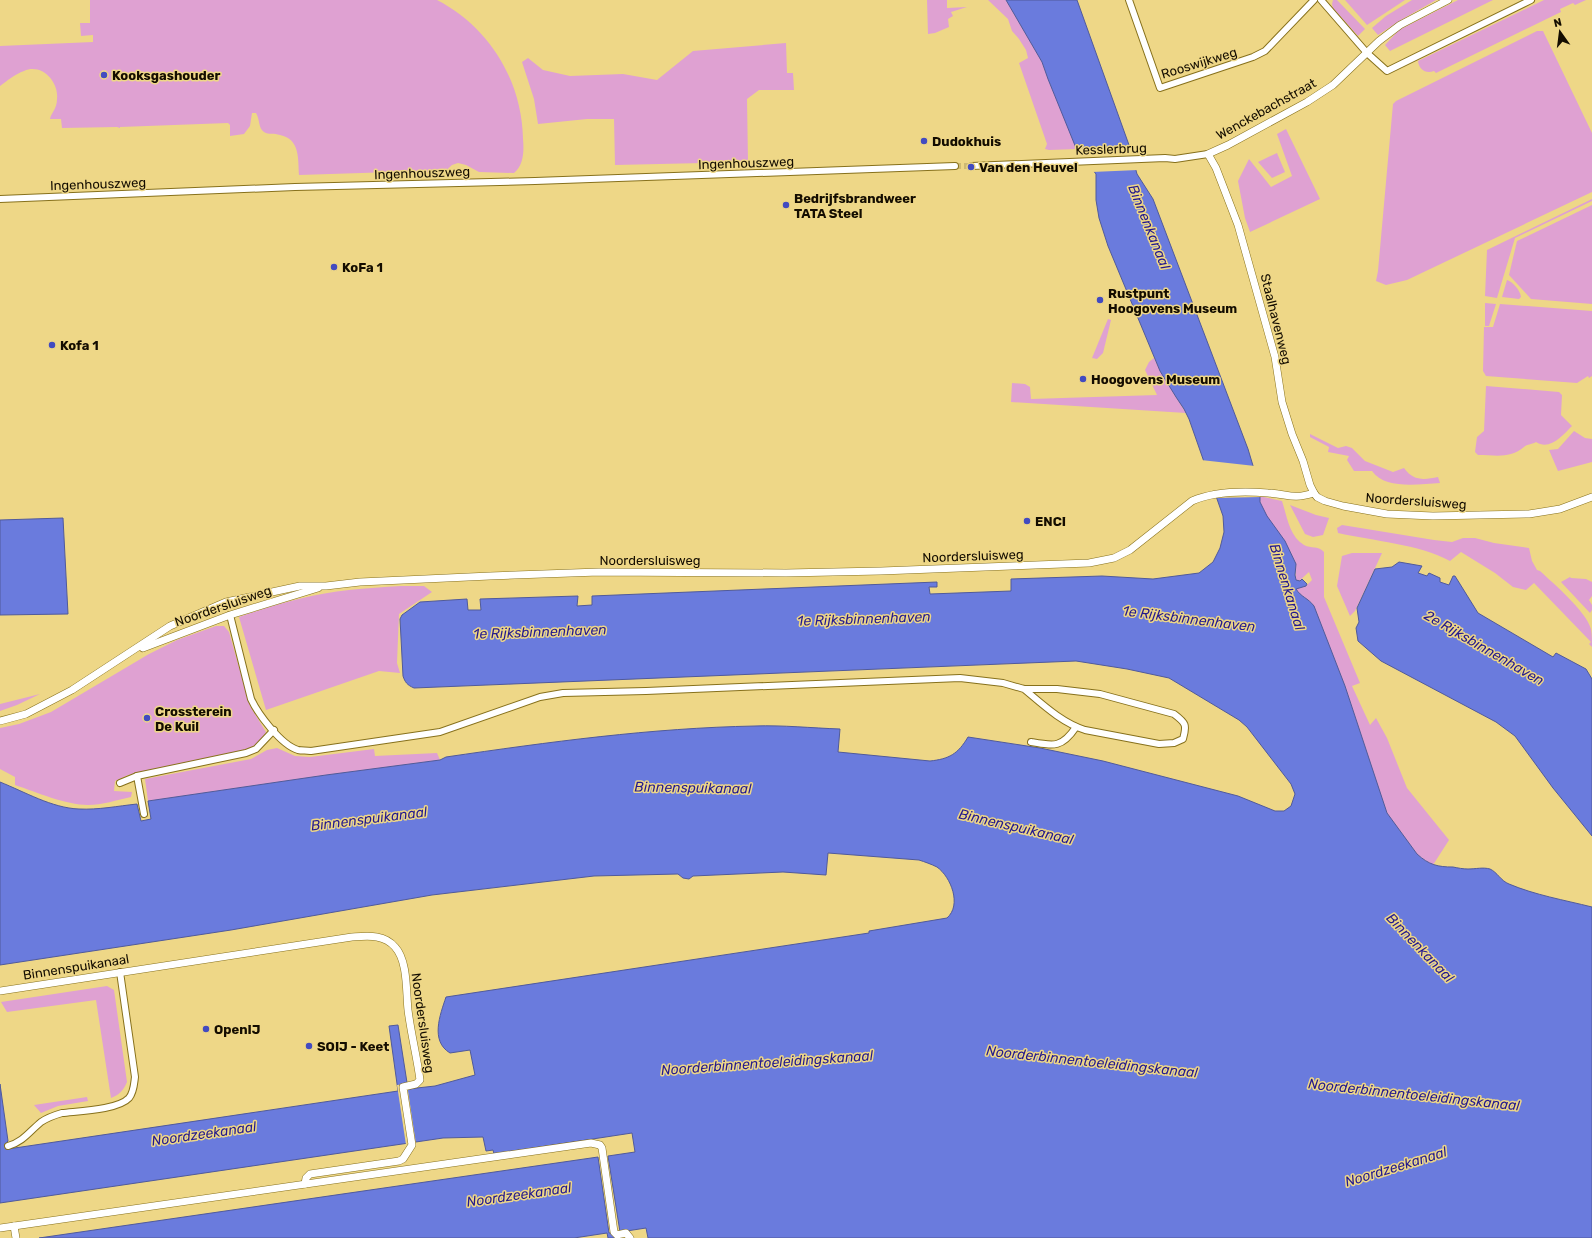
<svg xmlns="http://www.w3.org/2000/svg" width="1592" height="1238" font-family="Rubik,sans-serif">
  <rect width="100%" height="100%" fill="#eed787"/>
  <g fill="#dfa1d2">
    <path d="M 90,0 L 437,0 C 489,27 522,80 523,139 C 524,150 524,165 514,173 L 479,172 L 466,165 L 458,163 L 452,165 L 441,175 L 431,174 L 424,171 L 299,175 C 298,158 300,139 280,135 C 274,133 269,135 264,132 C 258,128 260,119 256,113 L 252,113 L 250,126 L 244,134 L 230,136 L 230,125 L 228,123 L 120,127 L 120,128 L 117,127 L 62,128 L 61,119 L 50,119 C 51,113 57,109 57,99 C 59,82 42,63 24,71 C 15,74 7,81 0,86 L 0,46 L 93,42 L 93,35 L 81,36 L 80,23 L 90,23 Z"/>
    <polygon points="927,0 947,0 947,8 967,7 951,12 953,16 948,19 949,27 935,33 928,34"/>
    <polygon points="988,0 1006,0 1042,62 1048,79 1078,149 1049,150 1045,149 1047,144 1019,63 1028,58 1026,50 1019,39 1012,31 1008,19"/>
    <polygon points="1333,0 1337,0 1365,29 1358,36 1333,8 1332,4"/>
    <polygon points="1345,0 1405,0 1367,25"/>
    <polygon points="1412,0 1436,0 1401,20 1378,35 1372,28 1386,16"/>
    <polygon points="1458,0 1493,0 1390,51 1385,45 1399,30"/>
    <path d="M 1544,0 L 1586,0 L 1575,5 L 1573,3 L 1560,9 L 1561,12 L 1436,73 L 1434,71 C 1426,74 1419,70 1418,61 Z"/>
    <polygon points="1537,31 1543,31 1592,133 1592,192 1407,280 1386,285 1376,281 1378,271 1393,104 1396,101"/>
    <polygon points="786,43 787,73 793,73 794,90 759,90 747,99 748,162 615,165 614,119 587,119 538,124 534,99 522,62 528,58 543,70 570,76 623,74 657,80 693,51"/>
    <polygon points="1286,129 1320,199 1250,232 1245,218 1238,181 1249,159 1271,187 1292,176 1277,134"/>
    <polygon points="1277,153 1285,172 1272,178 1258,162"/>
    <polygon points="1592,199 1592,201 1515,238 1497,298 1485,296 1487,250"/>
    <polygon points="1592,205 1592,304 1531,299 1509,275 1517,241"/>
    <path d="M 1507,280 C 1513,282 1520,290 1521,297 L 1519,299 L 1502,297 Z"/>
    <polygon points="1485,303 1496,304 1489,326 1485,326"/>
    <polygon points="1500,304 1592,311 1592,376 1589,378 1588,376 1577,383 1486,376 1483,371 1484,327 1493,327"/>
    <polygon points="1108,319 1111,320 1103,353 1097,359 1092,358"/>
    <polygon points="1154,358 1160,371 1186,413 1011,402 1012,383 1025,384 1030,387 1031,399 1157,395 1145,370 1149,362"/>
    <path d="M 1486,386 L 1559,392 L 1562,395 L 1561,415 L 1572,426 C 1563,435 1550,451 1536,442 C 1533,444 1527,444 1524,447 C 1509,459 1496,455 1478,455 L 1475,452 L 1477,437 L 1484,431 Z"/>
    <polygon points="1574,431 1585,438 1592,439 1592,462 1558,471 1549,450 1558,449"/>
    <path d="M 1310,434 L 1338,448 L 1346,446 L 1352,448 L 1365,461 L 1393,472 L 1404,468 C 1413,481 1424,480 1438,477 L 1440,483 C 1419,484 1385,490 1372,471 L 1354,471 L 1347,460 L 1349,456 L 1328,452 L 1329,447 L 1310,437 Z"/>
    <path d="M 1259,496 L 1282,501 C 1287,516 1289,536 1304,545 C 1312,549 1317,545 1324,552 L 1324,597 L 1360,683 L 1352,686 L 1370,725 L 1376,718 L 1387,738 L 1407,788 L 1449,840 L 1433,865 L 1423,859 L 1417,854 L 1387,813 L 1345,686 L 1314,606 C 1308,598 1301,597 1296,589 L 1306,586 L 1312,580 L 1309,572 L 1299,581 L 1296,580 C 1295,574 1297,567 1295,562 C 1292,556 1289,547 1285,542 C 1276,529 1261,513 1259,496 Z"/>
    <polygon points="1290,505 1316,515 1329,518 1323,535 1313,537 1305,534"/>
    <path d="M 1342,525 L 1434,540 L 1452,542 L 1463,538 L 1475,538 L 1494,543 L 1529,548 L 1532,561 L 1537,570 L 1540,571 C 1554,584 1586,611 1591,629 C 1592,634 1592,642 1592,647 L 1589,644 L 1591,642 L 1534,583 L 1526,590 L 1513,587 L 1495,573 L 1461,552 L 1450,561 C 1419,544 1373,541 1338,533 L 1337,528 Z"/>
    <polygon points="1352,553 1382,553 1355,611 1350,616 1337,586 1342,556"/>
    <polygon points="1570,577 1571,578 1586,579 1592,582 1592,596 1589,600 1592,605 1592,610 1590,613 1561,582"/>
    <path d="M 401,586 L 424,586 L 432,592 L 399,614 L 397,663 L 400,673 L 379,671 L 266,710 L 239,617 C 274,605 311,594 349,590 C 366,588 384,587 401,586 Z"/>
    <path d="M 216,626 L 224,626 L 229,632 L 250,706 L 266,732 C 261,744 254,747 242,751 L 128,775 L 115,781 L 114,791 L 132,792 L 131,797 C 117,800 102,805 88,805 C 66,805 36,792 15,785 L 15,777 L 0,769 L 0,728 L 19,724 L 51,712 L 149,654 L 177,640 Z"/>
    <polygon points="40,694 17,705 0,711 0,704"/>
    <polygon points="277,748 295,756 310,757 374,749 375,756 437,753 440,760 326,775 148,801 145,779 251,759 267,750"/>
    <path d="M 107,986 L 114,990 L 127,1082 C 123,1091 119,1095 111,1098 L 96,1000 L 7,1012 L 1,1002 Z"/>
    <polygon points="87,1097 88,1101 58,1106 41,1113 34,1105"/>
  </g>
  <g fill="#6a7bdd" stroke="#505a9b">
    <path d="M 1006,0 L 1077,0 L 1129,145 L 1137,174 L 1153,199 L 1248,449 L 1260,489 L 1260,502 L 1267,516 L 1285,541 L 1296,564 L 1295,575 L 1296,580 L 1300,581 L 1302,579 L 1307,584 L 1306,586 L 1296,589 C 1301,597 1308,598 1314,606 L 1345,686 L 1387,813 L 1417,854 C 1429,865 1438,867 1453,867 C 1458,868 1463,869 1468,869 C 1476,869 1483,867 1490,869 C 1497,872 1501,881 1509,884 C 1535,895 1564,900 1592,907 L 1592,1238 L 648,1238 L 646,1228 L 620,1232 L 621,1238 L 608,1238 L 607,1233 L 574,1238 L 39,1238 L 598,1157 L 609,1233 L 620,1232 L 608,1156 L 635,1152 L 632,1133 L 494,1154 L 493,1150 L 486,1151 L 483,1137 L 443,1138 L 0,1203 L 0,1084 L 8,1141 L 7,1142 L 8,1149 L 398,1091 L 389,1026 L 398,1025 L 408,1089 L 435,1086 L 475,1075 L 470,1050 L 450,1053 C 430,1041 440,1015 446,997 L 869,933 L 869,931 L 947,918 C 962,905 951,877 937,867 C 931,864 925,862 919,860 L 828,853 L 826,875 L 783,872 L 693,876 L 689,879 L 683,878 L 678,874 L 594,876 L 432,895 L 231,930 L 0,965 L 0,782 C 25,792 52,808 79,809 C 98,810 118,806 137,804 L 141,821 L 151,819 L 148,801 L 326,775 L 440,760 L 446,757 C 549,742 651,728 755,726 C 783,725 811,728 840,729 L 838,752 L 930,761 C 949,759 958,754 968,737 L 1040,748 L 1103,761 L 1238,796 L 1275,811 L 1284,811 L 1291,806 L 1295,794 L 1291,784 L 1247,727 L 1239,720 L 1169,678 L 1127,669 L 1076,661 L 414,688 C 407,685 405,682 403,676 L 400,619 L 402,615 L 420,602 L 467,599 L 468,610 L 481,610 L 480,599 L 578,596 L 577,606 L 592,605 L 592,596 L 937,582 L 937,587 L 929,587 L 930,594 L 1011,591 L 1011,579 L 1102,576 L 1153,579 L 1199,573 L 1213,562 L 1220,548 L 1224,532 L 1223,516 L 1189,419 L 1184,409 L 1176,397 L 1160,371 L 1108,246 L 1099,218 L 1096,200 L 1096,174 L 1076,148 L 1048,79 L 1042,62 Z"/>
    <polygon points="63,518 68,614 0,615 0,520"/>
    <polygon points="1399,562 1422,566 1418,573 1427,576 1429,573 1440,578 1440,582 1449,585 1453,576 1455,576 1478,613 1553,657 1556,653 1586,669 1592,679 1592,836 1553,788 1515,736 1496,722 1381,661 1358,641 1356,628 1359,622 1357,608 1375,569 1392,567"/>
  </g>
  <g fill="#eed787">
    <polygon points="1131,147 1138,170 1092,172 1075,149"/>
    <polygon points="1201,460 1255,466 1262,488 1261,497 1214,498"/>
    <polygon points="407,1084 416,1144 406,1145 397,1085"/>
  </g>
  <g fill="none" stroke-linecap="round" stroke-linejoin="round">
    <polyline stroke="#cdb973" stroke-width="6" stroke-dasharray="6 3" stroke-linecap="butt" points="955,166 972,166"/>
    <defs>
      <g id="minor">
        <polyline points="1129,0 1160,88 1253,57 1265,51 1314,0"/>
        <polyline points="1321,0 1367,53 1387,71 1531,0"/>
        <polyline points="972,166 1165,158 1175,159 1208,154"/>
        <polyline points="0,199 295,187 535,181 955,166"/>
        <path d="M 230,615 L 251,699 C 258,714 281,745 298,750 C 302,751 307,750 311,751 L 440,732 L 540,697 L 563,693 L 646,691 L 960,678 L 1003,683 L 1024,689 L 1057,689 L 1100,694 L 1174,714 C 1186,723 1187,725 1183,739 L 1174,743 L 1159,744 L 1085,730 C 1062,723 1042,704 1024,689"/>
        <path d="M 1031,742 C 1054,746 1062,748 1076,727"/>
        <polyline points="137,776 144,814"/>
        <polyline points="120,783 137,776 246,753 256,749 274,730"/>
        <path d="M 8,1146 C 23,1142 30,1131 41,1122 C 47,1118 55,1115 62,1113 C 78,1111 118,1110 129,1098 C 134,1092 134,1084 135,1077 L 120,972"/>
      </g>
      <g id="tertiary">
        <polyline points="1448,0 1400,25 1379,41 1333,85 1307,102 1228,145 1208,154 1216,168 1238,225 1275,357 1282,402 1292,434 1303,461 1310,485 1314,493 1317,497 1325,501 1343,506 1387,514 1433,516 1529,514 1560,509 1592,497"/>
        <polyline points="143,648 230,615 318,588"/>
        <path d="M 0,721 L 26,714 L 72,690 L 170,626 L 226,602 L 300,586 L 326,586 L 360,582 L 490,576 L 599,572 L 786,573 L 881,571 L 1089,563 L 1114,558 L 1130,550 L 1192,501 C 1215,491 1243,491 1268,493 C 1289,494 1291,500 1314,493"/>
        <path d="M 0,991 L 352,937 C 368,936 384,934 395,947 C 408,961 406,992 408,1010 C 411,1034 417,1057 420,1080 L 416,1084 L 403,1087 L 412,1145 L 403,1159 L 399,1161 L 310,1174 L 306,1178 L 305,1184"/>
        <polyline points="14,1226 16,1238"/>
        <polyline points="0,1228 591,1143 600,1145 602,1148 614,1232 617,1235 626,1233 630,1238"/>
      </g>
    </defs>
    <use href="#minor" stroke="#87711c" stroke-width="8"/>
    <use href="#tertiary" stroke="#87711c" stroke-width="8"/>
    <use href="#minor" stroke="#fff" stroke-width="6"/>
    <use href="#tertiary" stroke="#fff" stroke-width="7"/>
  </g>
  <g fill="#424bc0" stroke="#eed787" stroke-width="1.5">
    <circle cx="104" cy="75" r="4"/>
    <circle cx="924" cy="141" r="4"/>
    <circle cx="971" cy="167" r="4"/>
    <circle cx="786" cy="205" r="4"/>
    <circle cx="334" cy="267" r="4"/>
    <circle cx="1100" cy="300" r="4"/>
    <circle cx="52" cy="345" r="4"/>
    <circle cx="1083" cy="379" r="4"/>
    <circle cx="1027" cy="521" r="4"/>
    <circle cx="147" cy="718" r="4"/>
    <circle cx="206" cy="1029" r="4"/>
    <circle cx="309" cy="1046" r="4"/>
  </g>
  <g text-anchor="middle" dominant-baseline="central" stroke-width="3" stroke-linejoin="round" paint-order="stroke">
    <g font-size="13" fill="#140d00" stroke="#eed787">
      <text transform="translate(1199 63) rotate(-17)">Rooswijkweg</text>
      <text transform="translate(1266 109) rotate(-29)">Wenckebachstraat</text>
      <text transform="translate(1111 149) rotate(-2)">Kesslerbrug</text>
      <text transform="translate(746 163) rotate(-2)">Ingenhouszweg</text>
      <text transform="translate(422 173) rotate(-2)">Ingenhouszweg</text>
      <text transform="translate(98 184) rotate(-2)">Ingenhouszweg</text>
      <text transform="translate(1276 319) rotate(76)">Staalhavenweg</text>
      <text transform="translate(1416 501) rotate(4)">Noordersluisweg</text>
      <text transform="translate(973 556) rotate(-2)">Noordersluisweg</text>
      <text x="650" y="560">Noordersluisweg</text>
      <text transform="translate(223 606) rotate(-19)">Noordersluisweg</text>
      <text transform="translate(76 967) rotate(-9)">Binnenspuikanaal</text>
      <text transform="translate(423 1023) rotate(82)">Noordersluisweg</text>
    </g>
    <g font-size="13" font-weight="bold" fill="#140d00" stroke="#eed787" text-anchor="start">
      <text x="112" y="75">Kooksgashouder</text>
      <text x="932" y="141">Dudokhuis</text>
      <text x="979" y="167">Van den Heuvel</text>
      <text x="794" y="198">Bedrijfsbrandweer<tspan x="794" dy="15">TATA Steel</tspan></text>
      <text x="342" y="267">KoFa 1</text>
      <text x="1108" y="293">Rustpunt<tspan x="1108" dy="15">Hoogovens Museum</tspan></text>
      <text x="60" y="345">Kofa 1</text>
      <text x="1091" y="379">Hoogovens Museum</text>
      <text x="1035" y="521">ENCI</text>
      <text x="155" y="711">Crossterein<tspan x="155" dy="15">De Kuil</tspan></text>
      <text x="214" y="1029">OpenIJ</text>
      <text x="317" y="1046">SOIJ - Keet</text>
    </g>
    <g font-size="14" font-style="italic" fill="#23198e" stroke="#eed787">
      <text transform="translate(1149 227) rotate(68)">Binnenkanaal</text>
      <text transform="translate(1287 587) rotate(73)">Binnenkanaal</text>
      <text transform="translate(864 619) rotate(-2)">1e Rijksbinnenhaven</text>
      <text transform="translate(1189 619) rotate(7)">1e Rijksbinnenhaven</text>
      <text transform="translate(540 632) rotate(-2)">1e Rijksbinnenhaven</text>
      <text transform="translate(1484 648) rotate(30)">2e Rijksbinnenhaven</text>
      <text transform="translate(693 788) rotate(1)">Binnenspuikanaal</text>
      <text transform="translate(369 819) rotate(-7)">Binnenspuikanaal</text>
      <text transform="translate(1016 827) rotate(13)">Binnenspuikanaal</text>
      <text transform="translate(1420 948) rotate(46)">Binnenkanaal</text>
      <text transform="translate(1092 1062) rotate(6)">Noorderbinnentoeleidingskanaal</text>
      <text transform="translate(767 1063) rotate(-4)">Noorderbinnentoeleidingskanaal</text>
      <text transform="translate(1414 1095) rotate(6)">Noorderbinnentoeleidingskanaal</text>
      <text transform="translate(204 1134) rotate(-8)">Noordzeekanaal</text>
      <text transform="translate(1396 1167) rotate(-17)">Noordzeekanaal</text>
      <text transform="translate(519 1195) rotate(-8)">Noordzeekanaal</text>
    </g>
  </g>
  <g transform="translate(1560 32) rotate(346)" stroke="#eed787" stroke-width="3" paint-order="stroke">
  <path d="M0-3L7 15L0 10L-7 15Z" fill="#140d00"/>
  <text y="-6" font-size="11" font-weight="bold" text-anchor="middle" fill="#140d00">N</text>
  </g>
</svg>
